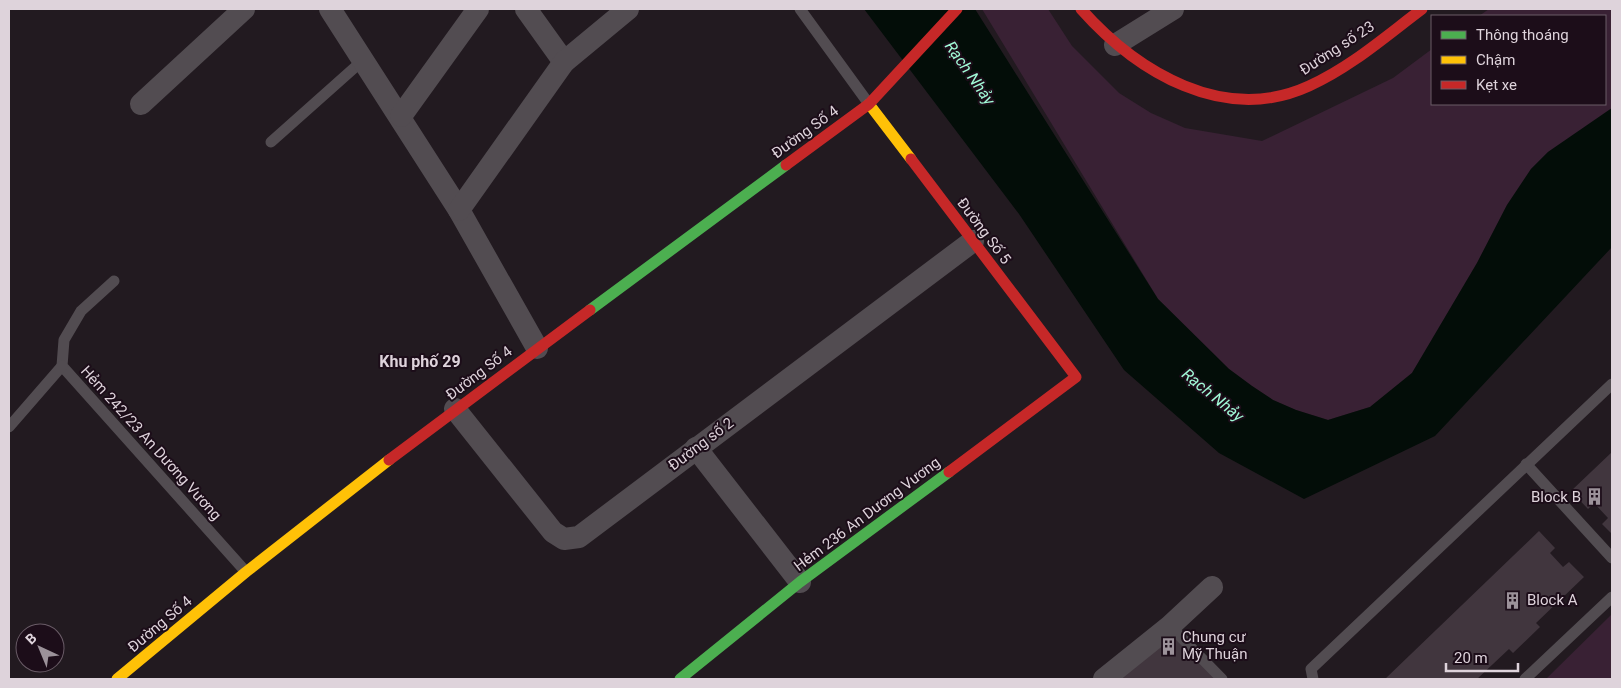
<svg xmlns="http://www.w3.org/2000/svg" width="1621" height="688" font-family="Roboto,sans-serif">
  <rect width="100%" height="100%" fill="#221a20"/>
  <g fill="#392134">
    <polygon points="982,9 1048,9 1072,46 1119,93 1151,113 1185,128 1262,141 1393,78 1432,49 1432,104 1605,104 1605,16 1479,16 1489,9 1612,9 1612,108 1548,152 1531,169 1507,205 1477,263 1412,373 1370,407 1328,420 1296,410 1273,400 1252,386 1229,369 1158,299"/>
    <polygon points="1611,615 1612,679 1546,679"/>
  </g>
  <polygon fill="#030d08" points="864,9 975,9 1158,299 1229,369 1252,386 1273,400 1296,410 1328,420 1370,407 1412,373 1477,263 1507,205 1531,169 1548,152 1612,108 1612,247 1435,436 1304,499 1219,453 1124,370 1019,214"/>
  <g fill="#41363e">
    <polygon points="1612,452 1612,534 1602,524 1608,518 1594,503 1588,509 1571,491"/>
    <polygon points="1539,531 1555,548 1550,553 1563,567 1569,562 1584,577 1536,623 1540,627 1513,653 1509,649 1477,679 1385,679"/>
    <polygon points="1169,631 1216,679 1114,679"/>
  </g>
  <g fill="none" stroke-linecap="round" stroke-linejoin="round">
    <g stroke="#524c51" stroke-width="11">
      <polyline points="800,9 869,104"/>
      <polyline points="271,142 362,61"/>
      <polyline points="114,281 81,311 64,340 62,366 246,572"/>
      <polyline points="9,427 62,366"/>
      <polyline points="1526,464 1612,558"/>
      <polyline points="1170,626 1222,679"/>
      <polyline points="1313,679 1311,669 1612,384"/>
      <polyline points="1525,679 1612,597"/>
    </g>
    <g stroke="#524c51" stroke-width="22">
      <polyline points="330,9 459,210 537,348"/>
      <polyline points="526,9 564,62"/>
      <polyline points="1115,45 1173,9"/>
      <polyline points="141,104 244,9"/>
      <polyline points="401,116 478,9"/>
      <polyline points="459,210 564,62 628,9"/>
      <polyline points="455,409 553,532 564,539 579,537 973,241"/>
      <polyline points="696,448 800,582"/>
      <polyline points="1104,679 1170,626 1212,587"/>
    </g>
    <g stroke="#4caf50" stroke-width="11">
      <polyline points="590,310 786,165"/>
      <polyline points="680,679 800,582 949,472"/>
    </g>
    <g stroke="#ffc107" stroke-width="11">
      <polyline points="869,104 911,159"/>
      <polyline points="117,679 246,572 389,460"/>
    </g>
    <g stroke="#c62828" stroke-width="11">
      <path d="M 1081,9 C 1137,72 1224,125 1309,86 C 1351,67 1386,36 1422,9"/>
      <polyline points="911,159 1076,377 949,472"/>
      <polyline points="786,165 869,104 957,9"/>
      <polyline points="389,460 590,310"/>
    </g>
  </g>
  <defs>
    <symbol id="building-bare" viewBox="-9 -9 18 18"><path d="M-4-6H4V6H1V3H-1V6H-4ZM-2.5-4.3h1.7v1.8h-1.7ZM.8-4.3h1.7v1.8H.8ZM-2.5-1h1.7V.8h-1.7ZM.8-1h1.7V.8H.8Z" fill="#9c929a" stroke="#1c0d19" stroke-width="2.5" paint-order="stroke"/></symbol>
  </defs>
  <g fill-rule="evenodd">
    <use href="#building-bare" x="1582" y="484" width="25" height="25"/>
    <use href="#building-bare" x="1500" y="588" width="25" height="25"/>
    <use href="#building-bare" x="1156" y="634" width="25" height="25"/>
  </g>
  <g text-anchor="middle" dominant-baseline="central" stroke-width="4" stroke-linejoin="round" paint-order="stroke">
    <g font-size="15" fill="#ded3db" stroke="#1c0d19">
      <text transform="translate(1337 48) rotate(-33)">Đường số 23</text>
      <text transform="translate(805 132) rotate(-36)">Đường Số 4</text>
      <text transform="translate(984 231) rotate(53)">Đường Số 5</text>
      <text transform="translate(479 373) rotate(-37)">Đường Số 4</text>
      <text transform="translate(151 443) rotate(48)">Hẻm 242/23 An Dương Vương</text>
      <text transform="translate(701 444) rotate(-37)">Đường số 2</text>
      <text transform="translate(867 514) rotate(-37)">Hẻm 236 An Dương Vương</text>
      <text transform="translate(160 624) rotate(-40)">Đường Số 4</text>
    </g>
    <g font-size="15" fill="#ded3db" stroke="#1c0d19" text-anchor="start">
      <text x="1581" y="497" text-anchor="end">Block B</text>
      <text x="1527" y="600">Block A</text>
      <text x="1182" y="637">Chung cư<tspan x="1182" dy="17">Mỹ Thuận</tspan></text>
    </g>
    <g font-size="16" font-style="italic" fill="#a1fad7" stroke="#1c0d19">
      <text transform="translate(970 73) rotate(55)">Rạch Nhảy</text>
      <text transform="translate(1213 395) rotate(39)">Rạch Nhảy</text>
    </g>
    <g font-size="16" font-weight="bold" fill="#ded3db" stroke="#1c0d19">
      <text x="420" y="361">Khu phố 29</text>
    </g>
  </g>
  <rect width="1621" height="688" fill="none" stroke="#ded3db" stroke-width="20"/>
  <rect x="1431" y="15" width="175" height="90" fill="#1c0d19" stroke="#6a5c67"/>
  <rect x="1441" y="31" width="25" height="8" fill="#4caf50" stroke="#6a5c67"/>
  <text x="1476" y="40" font-size="15" fill="#ded3db">Thông thoáng</text>
  <rect x="1441" y="56" width="25" height="8" fill="#ffc107" stroke="#6a5c67"/>
  <text x="1476" y="65" font-size="15" fill="#ded3db">Chậm</text>
  <rect x="1441" y="81" width="25" height="8" fill="#c62828" stroke="#6a5c67"/>
  <text x="1476" y="90" font-size="15" fill="#ded3db">Kẹt xe</text>
  <g transform="translate(40 648) rotate(316)"><circle r="24" fill="#1c0d19" stroke="#6a5c67"/>
  <path d="M0-4L9 19L0 12L-9 19Z" fill="#9c929a"/>
  <text y="-8" font-size="14" font-weight="bold" text-anchor="middle" fill="#ded3db">B</text>
  </g>
  <path d="M1446 663v8h72v-8" fill="none" stroke="#ded3db" stroke-width="2.5"/>
  <text x="1454" y="663" font-size="15" fill="#ded3db" stroke="#1c0d19" stroke-width="4" paint-order="stroke">20 m</text>
</svg>
